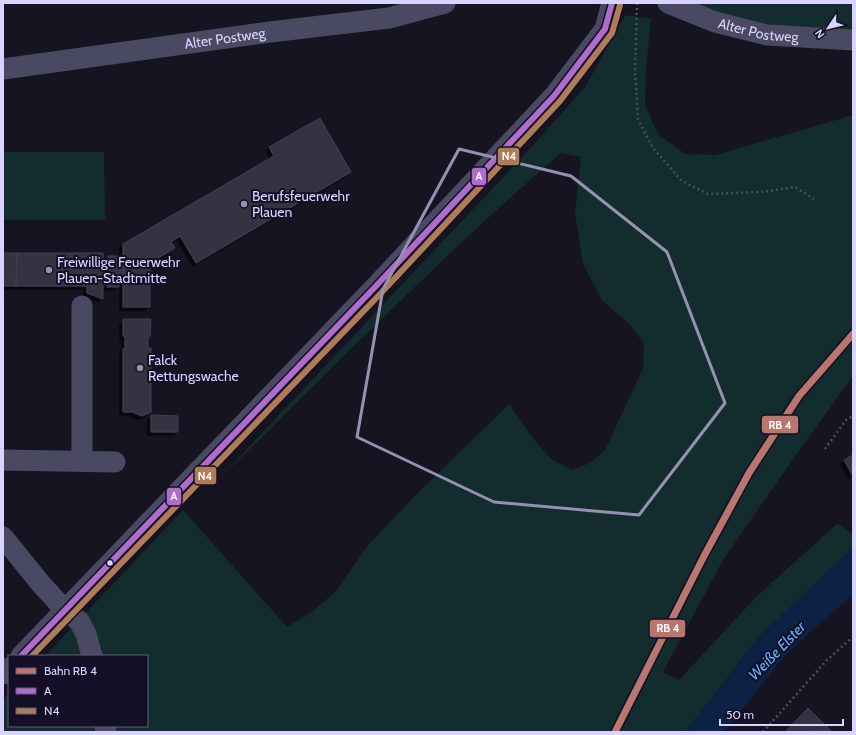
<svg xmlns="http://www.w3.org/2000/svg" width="856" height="735" font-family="Cabin,sans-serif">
  <defs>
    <filter id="shadow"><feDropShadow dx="-3.5" dy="3.5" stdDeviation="0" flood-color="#0009"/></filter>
  </defs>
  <rect width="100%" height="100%" fill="#161421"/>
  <g fill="#132c2d">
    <polygon points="681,3 853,3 853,26 849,32 772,26"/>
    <path d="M 625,15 L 651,19 L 646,69 L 645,105 L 658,134 L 685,154 L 715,155 L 853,115 L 853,376 L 798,452 L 723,560 L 663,672 L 679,680 L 757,596 L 838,523 L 853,535 L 853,548 L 761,635 L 685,732 L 3,732 L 3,700 L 9,693 L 9,726 L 147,726 L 147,656 L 45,656 L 183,510 L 287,627 L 312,612 L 337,590 L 368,545 L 414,497 L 509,404 L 532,437 L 551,459 L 572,470 L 590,463 L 605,450 L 643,368 L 644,344 L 630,325 L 602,300 L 583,264 L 575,213 L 581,157 L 561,153 C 439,258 328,373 213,485 L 526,153 L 585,87 Z"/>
    <polygon points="3,152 104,152 105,220 3,220"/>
  </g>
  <polygon fill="#0d2144" points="853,548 853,596 831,613 784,657 724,732 685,732 761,635"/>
  <g fill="#343243" stroke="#433f54" filter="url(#shadow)">
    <polygon points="320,118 351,172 196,263 180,236 171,242 175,248 150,263 150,307 123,307 123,244 274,156 269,147"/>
    <polygon points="3,253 17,253 16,286 3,286"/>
    <polygon points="17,253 103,253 103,260 108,260 108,256 119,256 119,259 123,259 123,277 119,277 119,287 107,287 107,277 103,277 103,299 87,293 87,286 16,286"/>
    <polygon points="123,319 151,319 150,336 148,337 148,348 151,348 151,412 142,416 132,412 123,412 123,349 125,348 125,337 123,336"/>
    <polygon points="151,415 178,416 178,432 151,432"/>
    <polygon points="853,455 853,476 844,460"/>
    <polygon points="808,708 831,731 785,732"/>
  </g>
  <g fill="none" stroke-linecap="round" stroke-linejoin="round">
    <g stroke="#44505f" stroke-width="2.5" stroke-dasharray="2 3" stroke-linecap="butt">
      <polyline points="637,3 635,72 638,119 653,148 682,181 708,194 761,192 795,187 814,199"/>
      <polyline points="825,449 846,420 853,416"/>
      <polyline points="763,732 827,660 853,637"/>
    </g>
    <g stroke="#4a4962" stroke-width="21">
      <path id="s1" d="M 668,3 L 715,22 L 767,35 L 853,40"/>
      <path id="s2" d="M 3,69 L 270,32 L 389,18 L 445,3"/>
      <polyline points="3,460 115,462"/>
      <polyline points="82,461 82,306"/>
      <polyline points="3,537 41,584 64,609 79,621 86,634 92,656"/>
      <polyline points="21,656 376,286 554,96 605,29 612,3"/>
      <polyline points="3,674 9,668"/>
      <polyline points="105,726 106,732"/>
    </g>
    <defs>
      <polyline id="bus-1" points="21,656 376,286 554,96 605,29 612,3"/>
      <polyline id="bus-2" points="32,656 382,292 560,101 612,33 620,5"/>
    </defs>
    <use href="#bus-1" stroke="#130f26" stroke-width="9"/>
    <use href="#bus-2" stroke="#130f26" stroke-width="9"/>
    <use href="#bus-1" stroke="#b06ccc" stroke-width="6"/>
    <use href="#bus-2" stroke="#b07c57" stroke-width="6"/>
    <defs>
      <polyline id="rail-1" points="615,732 704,556 749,473 799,396 853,334"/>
    </defs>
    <use href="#rail-1" stroke="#130f26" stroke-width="10"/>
    <use href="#rail-1" stroke="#b9766c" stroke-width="7"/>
  </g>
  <path fill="none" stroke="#9591b1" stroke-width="3" stroke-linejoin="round" d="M 459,149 L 571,176 L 667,252 L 725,403 L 639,515 L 494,502 L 357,437 L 383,289 Z"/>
  <g fill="#9591b1" stroke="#130f26" stroke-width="1.5">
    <circle cx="244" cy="204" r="4"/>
    <circle cx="49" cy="270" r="4"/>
    <circle cx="140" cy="368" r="4"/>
  </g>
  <circle fill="#d9d4ff" stroke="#130f26" stroke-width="1.5" cx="110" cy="563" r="3.5"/>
  <g text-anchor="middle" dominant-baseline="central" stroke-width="4" stroke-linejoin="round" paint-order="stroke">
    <g font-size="14" fill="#d9d4ff" stroke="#130f26">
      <text stroke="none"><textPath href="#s1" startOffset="95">Alter Postweg</textPath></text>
      <text stroke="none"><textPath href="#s2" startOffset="224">Alter Postweg</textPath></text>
    </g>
    <g font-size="14" fill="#d9d4ff" stroke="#130f26" text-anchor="start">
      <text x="252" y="196">Berufsfeuerwehr<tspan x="252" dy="16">Plauen</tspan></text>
      <text x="57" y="262">Freiwillige Feuerwehr<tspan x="57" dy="16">Plauen-Stadtmitte</tspan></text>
      <text x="148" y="360">Falck<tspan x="148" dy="16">Rettungswache</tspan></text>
    </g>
    <g font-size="15" font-style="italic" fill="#62b6ff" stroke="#130f26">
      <text transform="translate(777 651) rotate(-46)">Weiße Elster</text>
    </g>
  </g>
  <g stroke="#130f26" stroke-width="1.5">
    <rect x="497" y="147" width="23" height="19" rx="4" fill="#b07c57"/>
    <rect x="471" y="167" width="16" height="19" rx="4" fill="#b06ccc"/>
    <rect x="761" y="415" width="38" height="19" rx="4" fill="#b9766c"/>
    <rect x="194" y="466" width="23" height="19" rx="4" fill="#b07c57"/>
    <rect x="166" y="487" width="16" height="19" rx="4" fill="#b06ccc"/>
    <rect x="649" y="619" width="37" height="19" rx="4" fill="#b9766c"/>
  </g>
  <g font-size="11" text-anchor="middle" font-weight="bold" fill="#fff">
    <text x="509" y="160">N4</text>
    <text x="479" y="180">A</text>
    <text x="780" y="429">RB 4</text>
    <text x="205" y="480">N4</text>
    <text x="174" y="500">A</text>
    <text x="668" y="632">RB 4</text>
  </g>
  <rect width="856" height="735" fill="none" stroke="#d9d4ff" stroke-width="8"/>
  <rect x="8" y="655" width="140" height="72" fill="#130f26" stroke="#625e7d"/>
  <rect x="16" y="668" width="20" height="6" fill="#b9766c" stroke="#625e7d"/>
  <text x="44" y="675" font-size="12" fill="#d9d4ff">Bahn RB 4</text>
  <rect x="16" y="688" width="20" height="6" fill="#b06ccc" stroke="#625e7d"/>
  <text x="44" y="695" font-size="12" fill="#d9d4ff">A</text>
  <rect x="16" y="708" width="20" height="6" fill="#b07c57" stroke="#625e7d"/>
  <text x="44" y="715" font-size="12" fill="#d9d4ff">N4</text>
  <g transform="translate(828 28) rotate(235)" stroke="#130f26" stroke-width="3" paint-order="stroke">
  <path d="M0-3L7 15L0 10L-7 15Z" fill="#d9d4ff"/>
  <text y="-6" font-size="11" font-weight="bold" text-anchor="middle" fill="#d9d4ff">N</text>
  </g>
  <path d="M720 719v6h123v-6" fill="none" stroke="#d9d4ff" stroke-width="2"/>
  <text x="726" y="719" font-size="12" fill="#d9d4ff" stroke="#130f26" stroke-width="3" paint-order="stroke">50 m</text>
</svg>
